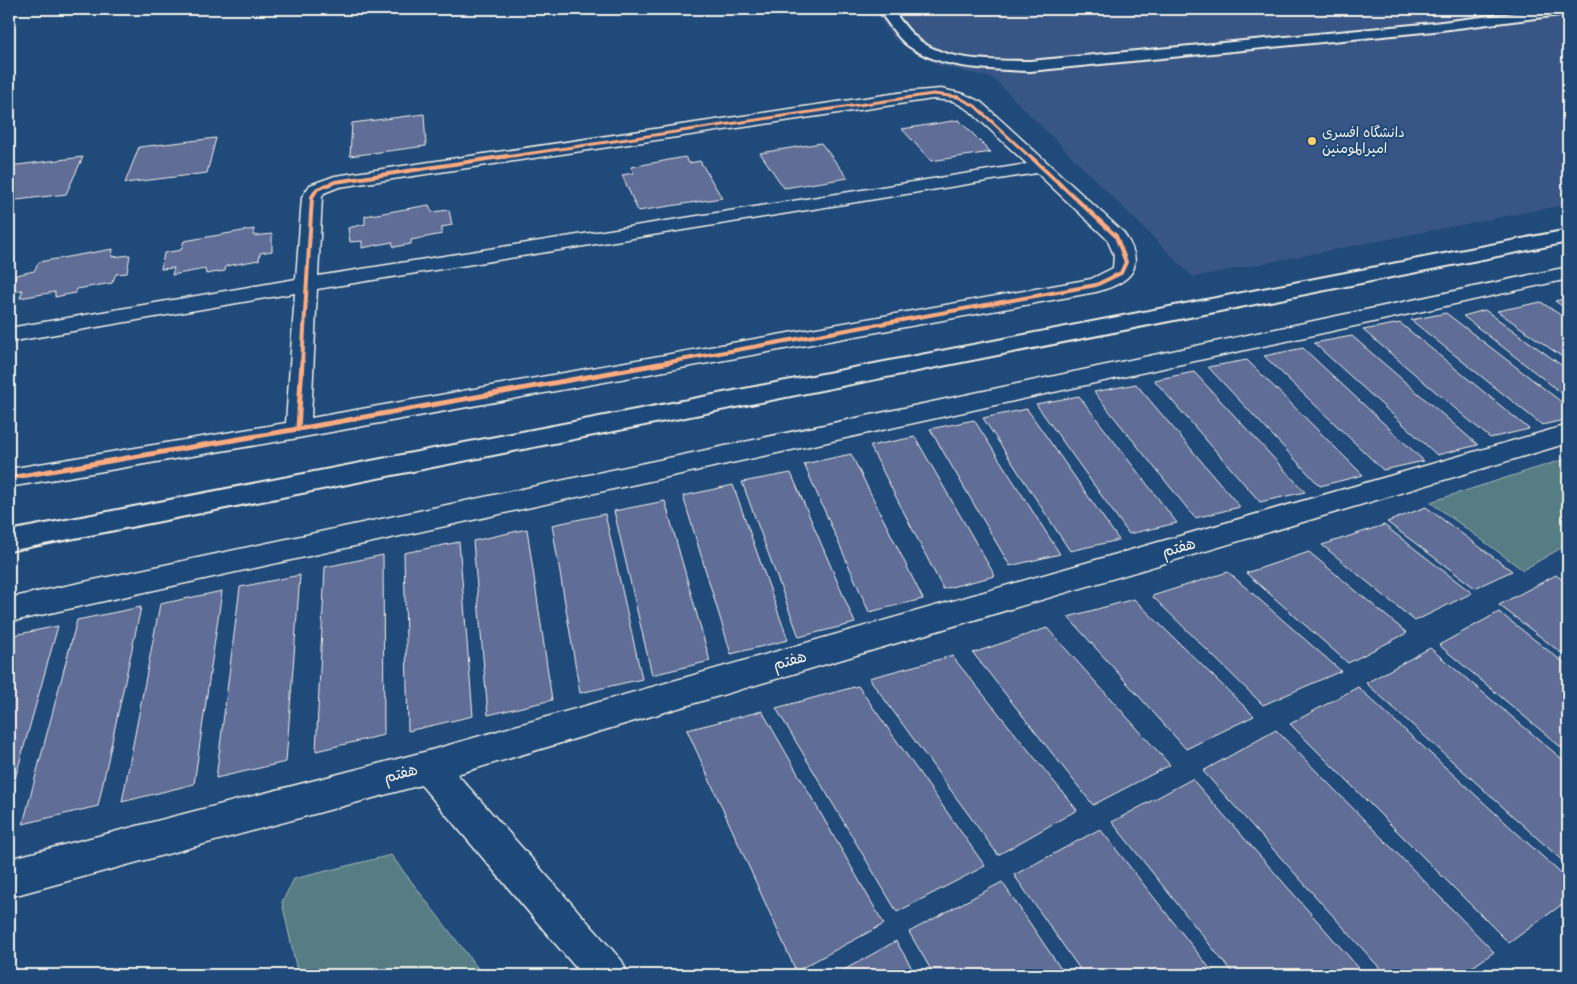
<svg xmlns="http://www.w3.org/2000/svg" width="1577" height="984" font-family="Mynerve,'Playpen Sans Arabic',sans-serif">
  <rect width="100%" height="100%" fill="#1f4a7a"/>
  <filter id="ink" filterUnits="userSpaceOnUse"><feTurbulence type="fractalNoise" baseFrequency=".02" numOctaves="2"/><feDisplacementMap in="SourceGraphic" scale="10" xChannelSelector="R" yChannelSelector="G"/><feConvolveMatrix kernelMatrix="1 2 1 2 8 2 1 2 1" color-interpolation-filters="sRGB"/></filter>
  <g filter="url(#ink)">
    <polygon fill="#375785" points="872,9 1568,9 1568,204 1193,277 993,78 937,65 895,40"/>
    <g fill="#577d83" stroke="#a6b7b6">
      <polygon points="1568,458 1568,544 1523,570 1430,502"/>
      <polygon points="391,855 483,975 298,975 282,902 294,879"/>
    </g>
    <g fill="#616d97" stroke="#f4f1e8">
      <polygon points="424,114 426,146 350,156 352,123"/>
      <polygon points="959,120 991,152 931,161 902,129"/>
      <polygon points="216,138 207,173 125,183 139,147"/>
      <polygon points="821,143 848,178 784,188 760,153"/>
      <polygon points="83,157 66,194 9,201 9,166"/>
      <polygon points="685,157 689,163 700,161 722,198 638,211 622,175 634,173 631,167"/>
      <polygon points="429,205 432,212 449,210 452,225 442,227 442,234 411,240 411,244 394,247 392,242 362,248 362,241 350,242 348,228 365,224 365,216"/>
      <polygon points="254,229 254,236 272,234 272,251 260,253 259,260 226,266 225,271 206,274 205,269 172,275 174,268 161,269 164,253 181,250 184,241"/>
      <polygon points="113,249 112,257 130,255 127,273 116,274 112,283 77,289 75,293 55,297 55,292 20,298 23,290 10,292 16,275 34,271 39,262"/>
      <polygon points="1568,298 1568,310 1555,301"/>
      <polygon points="1541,302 1568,320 1568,361 1497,311"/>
      <polygon points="1485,310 1568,370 1568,398 1463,316"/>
      <polygon points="1446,313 1568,407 1568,419 1542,425 1411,320"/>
      <polygon points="1400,323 1529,429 1490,438 1363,330"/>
      <polygon points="1352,336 1478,445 1437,455 1314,343"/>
      <polygon points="1303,348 1424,461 1383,470 1264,356"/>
      <polygon points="1247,360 1363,475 1320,486 1208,367"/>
      <polygon points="1194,372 1305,492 1260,502 1154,380"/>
      <polygon points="1136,384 1240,507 1195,518 1094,392"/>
      <polygon points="1079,396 1177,523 1129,534 1036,404"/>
      <polygon points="1027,409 1119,540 1070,551 983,418"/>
      <polygon points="974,420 1060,554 1010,566 930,429"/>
      <polygon points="915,437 995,576 943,589 870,446"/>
      <polygon points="851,454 923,599 869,612 804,464"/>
      <polygon points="791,473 855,623 799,637 742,482"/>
      <polygon points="733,485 788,640 731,654 683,496"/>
      <polygon points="665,501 710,661 652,675 614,511"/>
      <polygon points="1426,507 1512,571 1475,588 1387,522"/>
      <polygon points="605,514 642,679 580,693 552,525"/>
      <polygon points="1384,525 1472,593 1415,621 1322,545"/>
      <polygon points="527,529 552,700 488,715 473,541"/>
      <polygon points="459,542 473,716 408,731 404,553"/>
      <polygon points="1309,552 1407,633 1348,663 1246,573"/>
      <polygon points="383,555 384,735 316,751 325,567"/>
      <polygon points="1228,572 1341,671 1263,705 1152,596"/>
      <polygon points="300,575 286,762 216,778 240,587"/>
      <polygon points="1556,575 1568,584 1568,658 1499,605"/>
      <polygon points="222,591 194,784 122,802 160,604"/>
      <polygon points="1134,599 1254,716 1186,749 1068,617"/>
      <polygon points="141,607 98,806 23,824 77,620"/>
      <polygon points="1499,612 1568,666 1568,753 1439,645"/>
      <polygon points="58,626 9,800 9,636"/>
      <polygon points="1047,628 1170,765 1093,805 973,653"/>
      <polygon points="1430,648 1568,764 1568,866 1366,683"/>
      <polygon points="952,656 1077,810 998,855 869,678"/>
      <polygon points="858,686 985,866 897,912 776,708"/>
      <polygon points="1358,687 1568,880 1568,900 1509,943 1290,724"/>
      <polygon points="762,711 884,924 796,971 687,730"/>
      <polygon points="1276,730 1494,952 1461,975 1386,975 1203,771"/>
      <polygon points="1192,779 1365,975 1234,975 1112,822"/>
      <polygon points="1100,829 1215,975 1084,975 1014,875"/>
      <polygon points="1002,882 1065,975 934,975 909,932"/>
      <polygon points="896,941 916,975 835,975"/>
    </g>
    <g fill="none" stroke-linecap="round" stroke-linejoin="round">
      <defs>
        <g id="service">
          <path d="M 878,9 L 892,9 C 899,18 906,28 914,36 C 944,63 992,60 1030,61 L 1434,23 L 1546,9 L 1568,9 L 1568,14 L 1434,31 L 1030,71 C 989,69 942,70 907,45 C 896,36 887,21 878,9 Z"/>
          <polygon points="1568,230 1568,242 9,551 9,531"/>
        </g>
        <g id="minor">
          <path d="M 941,89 L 964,94 L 981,102 L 1123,232 C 1147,266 1133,282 1096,292 L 298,438 L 9,487 L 9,469 L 286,423 L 295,293 L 9,342 L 9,328 L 296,279 L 302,197 L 310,185 L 335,176 L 905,92 ZM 933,99 L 953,101 L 969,110 L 1027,164 L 318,276 L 322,197 L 324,193 L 339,187 ZM 1037,173 L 1107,239 L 1114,255 L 1113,268 L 1091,279 L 311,418 L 317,289 Z"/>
          <polygon points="1568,267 1568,279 9,622 9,598"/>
          <polygon points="1568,425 1568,443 457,774 622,961 628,975 582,975 421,785 9,897 9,859 428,751"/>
        </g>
      </defs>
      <use href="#service" stroke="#f4f1e8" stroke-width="4"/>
      <use href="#minor" stroke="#f4f1e8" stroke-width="3"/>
      <use href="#service" fill="#1f4a7a" fill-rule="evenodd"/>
      <use href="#minor" fill="#1f4a7a" fill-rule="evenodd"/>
      <defs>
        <polyline id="cycleway-far2" points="499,158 933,94 958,97 975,106 1031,158"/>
        <g id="cycleway-far1">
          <polyline points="302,363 312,197 317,189 335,182 507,156"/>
          <polyline points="664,363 1096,285 1121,273 1126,262 1116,236 1030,156"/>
        </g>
        <g id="cycleway">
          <polyline points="298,429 302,362"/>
          <polyline points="298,429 670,362"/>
          <polyline points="9,478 298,429"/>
        </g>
      </defs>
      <use href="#cycleway-far2" stroke="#1f4a7a" stroke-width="5"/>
      <use href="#cycleway-far1" stroke="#1f4a7a" stroke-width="6"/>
      <use href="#cycleway" stroke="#1f4a7a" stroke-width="8"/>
      <use href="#cycleway-far2" stroke="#ffac80" stroke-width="3"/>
      <use href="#cycleway-far1" stroke="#ffac80" stroke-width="4"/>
      <use href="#cycleway" stroke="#ffac80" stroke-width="5"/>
    </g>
  </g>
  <circle fill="#ffd166" stroke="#1f4a7a" stroke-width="2" cx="1312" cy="141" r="5"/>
  <g text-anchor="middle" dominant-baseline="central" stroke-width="4" stroke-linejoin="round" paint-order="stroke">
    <g font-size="14" fill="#f4f1e8" stroke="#1f4a7a" text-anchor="start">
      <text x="1322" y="133">دانشگاه افسری<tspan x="1322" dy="16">امیرالمومنین</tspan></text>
    </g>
    <g font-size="16" fill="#f4f1e8" stroke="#1f4a7a">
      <text transform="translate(1179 548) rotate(-16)">هفتم</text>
      <text transform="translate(790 661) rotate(-16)">هفتم</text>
      <text transform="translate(401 774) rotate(-15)">هفتم</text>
    </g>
  </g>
  <rect width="1577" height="984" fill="none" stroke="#1f4a7a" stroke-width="30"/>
  <rect x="15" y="15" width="1547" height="954" fill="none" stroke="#f4f1e8" stroke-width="2" filter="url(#ink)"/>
</svg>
